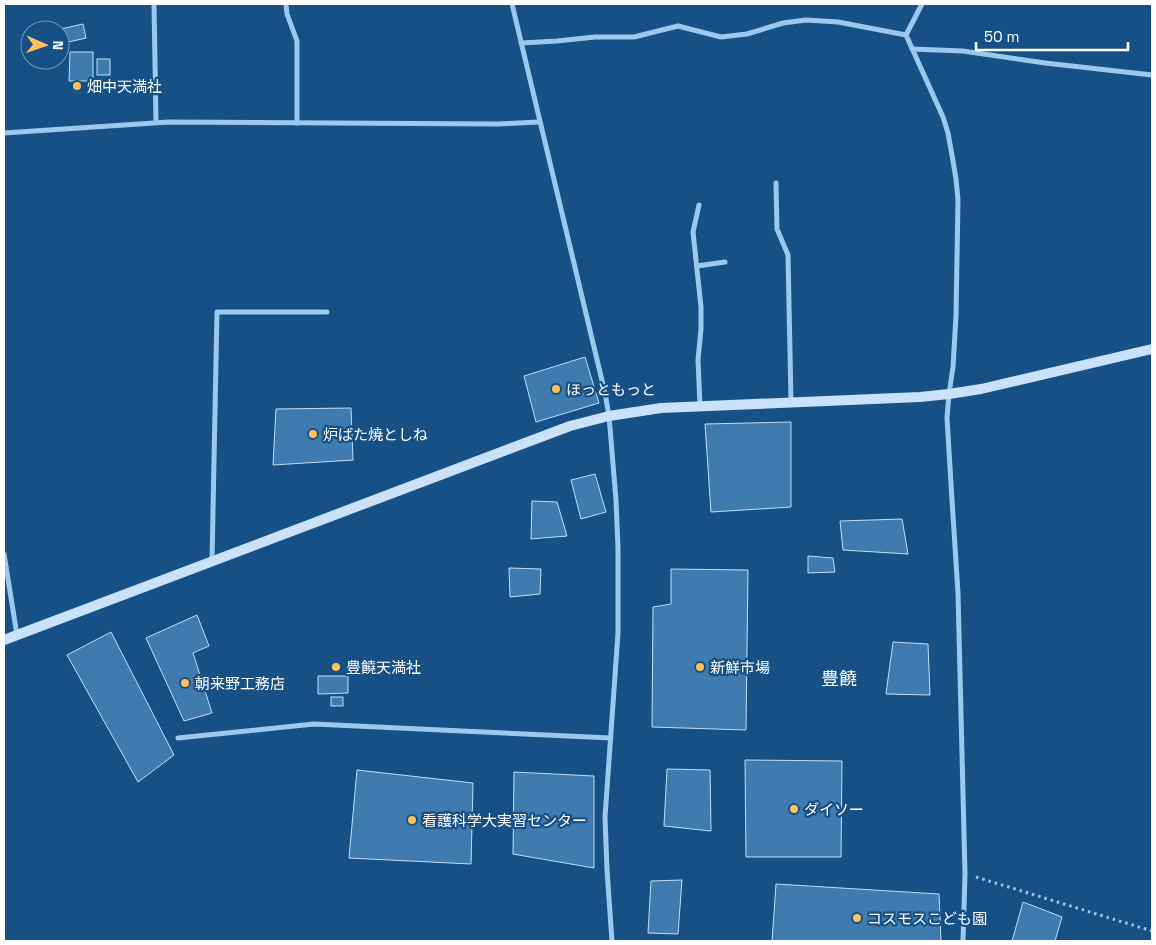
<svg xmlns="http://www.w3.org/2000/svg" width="1156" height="945" font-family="'Space Grotesk','Noto Sans JP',sans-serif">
  <rect width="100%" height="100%" fill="#175085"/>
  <g fill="#3f7baf" stroke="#c1e0fa">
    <polygon points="83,24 86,38 60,44 60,30 56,30"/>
    <polygon points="70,52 93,52 93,81 69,81"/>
    <rect x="97" y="59" width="13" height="16"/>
    <polygon points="585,357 599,403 536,422 524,376"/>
    <polygon points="351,408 353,460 273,465 276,409"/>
    <polygon points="791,422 791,507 711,512 705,424"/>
    <polygon points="595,474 606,512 581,519 571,480"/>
    <polygon points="532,501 557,502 567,536 531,539"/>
    <polygon points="902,519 908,554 843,550 840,521"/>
    <polygon points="808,556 833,558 835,572 808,573"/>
    <polygon points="509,568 541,569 540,594 510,597"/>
    <polygon points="671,569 748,570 746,730 652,727 653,607 671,604"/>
    <polygon points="197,615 209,646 193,653 212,713 184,721 146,638"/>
    <polygon points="111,632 174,755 138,782 67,655"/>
    <polygon points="893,642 928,644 930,695 886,694"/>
    <polygon points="318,676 348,676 348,693 318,694"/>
    <rect x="331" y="697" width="12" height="9"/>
    <polygon points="745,760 842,761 841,857 746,857"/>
    <polygon points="667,769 710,770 711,831 664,826"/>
    <polygon points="357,770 473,783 471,864 349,858"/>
    <polygon points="514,772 594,776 594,868 513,854"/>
    <polygon points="682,880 678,934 648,933 651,881"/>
    <polygon points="776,884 939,894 941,941 772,941"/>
    <polygon points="1023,902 1062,917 1055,941 1012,941"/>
  </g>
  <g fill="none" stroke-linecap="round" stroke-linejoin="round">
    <polyline stroke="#9cc8ed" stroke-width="3" stroke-dasharray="2.5 4" stroke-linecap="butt" points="976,877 1152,931"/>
    <g stroke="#9cc8ed" stroke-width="5">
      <polyline points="154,4 156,122"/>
      <polyline points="286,4 287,14 297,41 297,123"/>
      <polyline points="512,4 605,393 609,416 616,500 618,548 618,633 605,817 607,870 612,941"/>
      <polyline points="906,35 922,4"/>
      <polyline points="521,43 557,41 595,37 634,37 678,26 721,37 747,34 783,23 806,20 838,22 906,35 943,117 948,133 953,161 956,179 958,200 956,316 953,367 949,394 947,418 952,500 958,593 965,874 963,941"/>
      <polyline points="912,49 963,51 1045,63 1152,75"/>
      <polyline points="4,133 169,122 497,124 539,122"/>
      <polyline points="776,183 777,229 788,255 791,402"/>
      <polyline points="699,205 693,232 701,307 701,329 698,360 700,406"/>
      <polyline points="697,266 725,262"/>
      <polyline points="4,554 17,635"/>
      <polyline points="212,561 217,312 327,312"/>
      <polyline points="178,738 314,724 611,738"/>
    </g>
    <polyline stroke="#c9e2f9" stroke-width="10" points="4,640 570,426 609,416 661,408 920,397 949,394 981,389 1152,349"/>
  </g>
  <g fill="#ffc158" stroke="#175085" stroke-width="2">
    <circle cx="77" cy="86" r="5"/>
    <circle cx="556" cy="389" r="5"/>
    <circle cx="313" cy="434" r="5"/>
    <circle cx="336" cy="667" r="5"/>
    <circle cx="700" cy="667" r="5"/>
    <circle cx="185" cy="683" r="5"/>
    <circle cx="794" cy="809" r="5"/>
    <circle cx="412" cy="820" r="5"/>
    <circle cx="857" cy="918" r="5"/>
  </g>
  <g text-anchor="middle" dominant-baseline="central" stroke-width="4.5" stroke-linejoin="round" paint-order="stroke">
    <g font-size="15" fill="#fff" stroke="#175085" text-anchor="start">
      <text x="87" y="86">畑中天満社</text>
      <text x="566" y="389">ほっともっと</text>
      <text x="323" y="434">炉ばた焼としね</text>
      <text x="346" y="667">豊饒天満社</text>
      <text x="710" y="667">新鮮市場</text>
      <text x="195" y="683">朝来野工務店</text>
      <text x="804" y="809">ダイソー</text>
      <text x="422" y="820">看護科学大実習センター</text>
      <text x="867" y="918">コスモスこども園</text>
    </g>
    <g font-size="18" fill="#fff" stroke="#175085">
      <text x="839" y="678">豊饒</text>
    </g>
  </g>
  <rect width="1156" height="945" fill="none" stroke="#ffffff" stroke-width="10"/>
  <g transform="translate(45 45) rotate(92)"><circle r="24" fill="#175085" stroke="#7496b6"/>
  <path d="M0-4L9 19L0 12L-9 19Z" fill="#ffc158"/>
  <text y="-8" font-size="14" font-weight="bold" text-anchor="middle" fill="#ffffff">N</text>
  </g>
  <path d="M976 42v8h152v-8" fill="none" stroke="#ffffff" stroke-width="2.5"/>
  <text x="984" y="42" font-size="15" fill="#ffffff" stroke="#175085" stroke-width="4" paint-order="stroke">50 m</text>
</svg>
